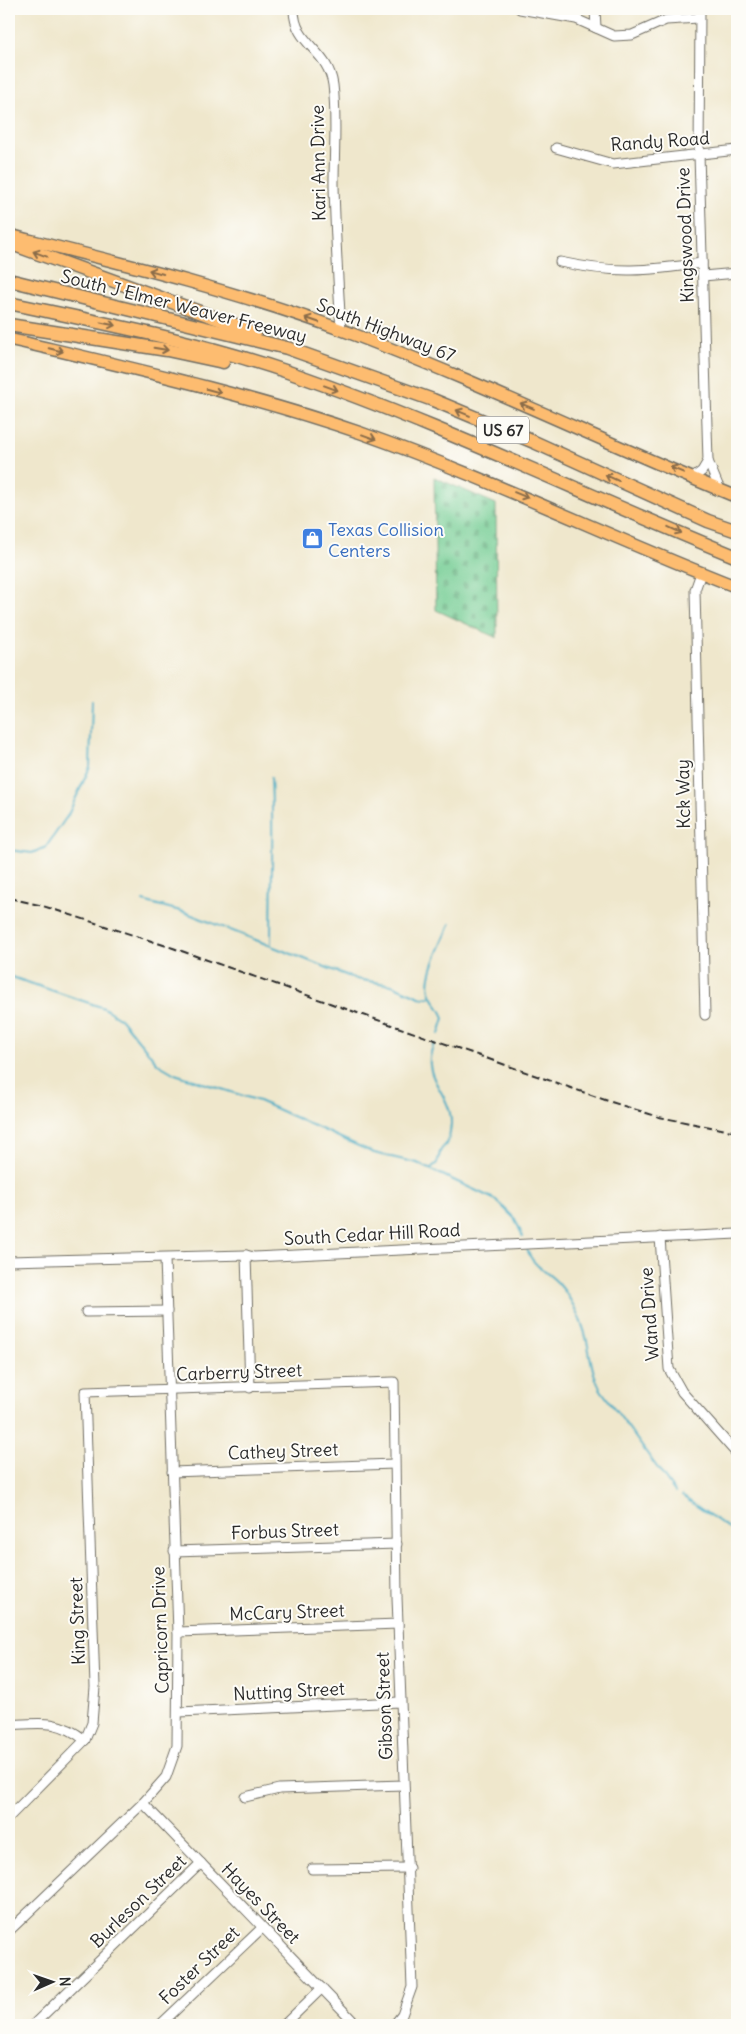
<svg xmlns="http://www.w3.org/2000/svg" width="746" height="2034" font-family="Delius,sans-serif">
  <defs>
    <pattern id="cemetery-stones" width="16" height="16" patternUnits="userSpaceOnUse" patternTransform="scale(1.25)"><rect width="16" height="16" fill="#74cd94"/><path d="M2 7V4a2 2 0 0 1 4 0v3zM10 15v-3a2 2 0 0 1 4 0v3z" fill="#65b080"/></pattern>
  </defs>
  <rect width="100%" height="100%" fill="#fdfcf7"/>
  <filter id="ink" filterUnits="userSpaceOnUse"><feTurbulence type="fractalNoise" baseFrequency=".02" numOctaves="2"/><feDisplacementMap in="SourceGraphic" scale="10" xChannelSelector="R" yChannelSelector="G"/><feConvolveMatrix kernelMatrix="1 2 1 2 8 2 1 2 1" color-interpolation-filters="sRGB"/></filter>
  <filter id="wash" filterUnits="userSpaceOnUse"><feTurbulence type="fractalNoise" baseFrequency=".0096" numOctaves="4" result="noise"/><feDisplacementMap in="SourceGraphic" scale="20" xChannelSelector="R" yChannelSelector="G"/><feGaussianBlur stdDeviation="1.12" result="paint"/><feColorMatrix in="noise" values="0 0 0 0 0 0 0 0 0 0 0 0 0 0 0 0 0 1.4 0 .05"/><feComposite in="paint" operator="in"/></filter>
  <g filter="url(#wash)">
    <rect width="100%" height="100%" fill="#efe7cc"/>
    <polygon fill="url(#cemetery-stones)" stroke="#507c60" points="434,477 496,504 497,638 436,610"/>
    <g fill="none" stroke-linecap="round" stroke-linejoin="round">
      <g stroke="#44abc4" stroke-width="2">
        <path d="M 271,778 C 274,834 271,889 271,946"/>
        <polyline points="9,850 32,853 46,847 68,815 90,767 92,701"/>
        <polyline points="143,901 184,912 356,979 392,985 422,998 432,997"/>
        <polyline points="9,976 104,1008 121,1019 158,1064 175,1074 259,1101 374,1153 417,1163 496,1200 515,1219 523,1237"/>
        <path d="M 439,1034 L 444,1018 C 441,1008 432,1001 430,991 C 425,974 444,941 450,924"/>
        <path d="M 430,1169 L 437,1163 C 439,1159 439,1156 440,1152 C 441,1148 445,1146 447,1143 C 450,1138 450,1130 451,1124 C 452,1092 418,1078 434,1044"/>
        <path d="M 527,1249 C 532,1266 547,1271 558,1283 C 571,1297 583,1323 587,1341 C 591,1359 592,1374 601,1390 L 675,1492"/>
        <polyline points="682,1496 737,1534"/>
      </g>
    </g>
  </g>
  <g filter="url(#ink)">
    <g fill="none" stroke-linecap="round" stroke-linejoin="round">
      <defs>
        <g id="minor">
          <path d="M 294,9 C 294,45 328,49 333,85 C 337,117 334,152 334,184 C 335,233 338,281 341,330"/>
          <polyline points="520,9 576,19 614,36 632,35 666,20 699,18"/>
          <polyline points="595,9 596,28"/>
          <polyline points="700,9 699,154 708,461 720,490"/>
          <polyline points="556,148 613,164 737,150"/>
          <path d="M 560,262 C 615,274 647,271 702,263"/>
          <polyline points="703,276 737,273"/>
          <polyline points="693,478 702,471 708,461"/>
          <polyline points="701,573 695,590 705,1015"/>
          <polyline points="660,1237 669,1369 682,1392 737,1454"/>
          <polyline points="246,1255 250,1388"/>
          <polyline points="9,1261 246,1255 254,1257 737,1234"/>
          <polyline points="86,1312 167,1311"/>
          <polyline points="172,1472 394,1464"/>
          <polyline points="174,1551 397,1544"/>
          <polyline points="178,1632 398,1624"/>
          <polyline points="179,1712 400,1702"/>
          <path d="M 9,1725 C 41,1723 58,1719 85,1740"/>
          <polyline points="245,1797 279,1789 403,1785"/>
          <polyline points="143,1803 357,2025"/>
          <polyline points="9,1817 85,1740 92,1723 95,1687 85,1392 394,1382 397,1597 412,1987 402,2015 394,2025"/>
          <polyline points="312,1869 409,1868"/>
          <polyline points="9,1931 143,1803 166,1777 177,1746 178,1632 165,1259"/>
          <polyline points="33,2025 201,1863"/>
          <polyline points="160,2025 262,1928"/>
          <polyline points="284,2025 322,1988"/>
        </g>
        <g id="major">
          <path d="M 9,235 C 121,263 233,290 342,330 C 476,380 605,443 737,497"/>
          <path d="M 9,339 C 126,367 247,394 361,433 C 489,478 611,538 737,587"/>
        </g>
        <g id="highway">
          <polyline points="9,243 241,327 254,335"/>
          <polyline points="9,280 287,348 433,400 534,442 708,521 737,531"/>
          <path d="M 9,303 C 102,323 197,341 288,372 C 442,425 587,496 737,557"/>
          <polyline points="9,325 167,350 223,362"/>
        </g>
      </defs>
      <use href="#minor" stroke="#706d63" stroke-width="11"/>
      <use href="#major" stroke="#706d63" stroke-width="14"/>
      <use href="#highway" stroke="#706d63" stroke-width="15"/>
      <use href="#minor" stroke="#fff" stroke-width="9"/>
      <use href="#major" stroke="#fdbc70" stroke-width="11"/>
      <use href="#highway" stroke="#fdbc70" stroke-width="12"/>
      <polyline stroke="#2b2b2b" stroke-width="2" stroke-dasharray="8 4" stroke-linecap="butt" points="9,898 43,906 173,948 608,1101 659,1117 737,1132"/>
    </g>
    <defs><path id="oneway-shaft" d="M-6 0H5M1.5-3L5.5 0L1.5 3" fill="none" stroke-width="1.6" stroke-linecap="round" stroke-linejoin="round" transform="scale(1.25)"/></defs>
    <g stroke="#8a6c4a">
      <use href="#oneway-shaft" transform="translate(40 254) rotate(-160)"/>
      <use href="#oneway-shaft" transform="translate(156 272) rotate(-165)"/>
      <use href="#oneway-shaft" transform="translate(312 320) rotate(-161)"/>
      <use href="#oneway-shaft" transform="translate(108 324) rotate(12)"/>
      <use href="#oneway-shaft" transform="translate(161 349) rotate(9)"/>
      <use href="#oneway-shaft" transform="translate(56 350) rotate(13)"/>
      <use href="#oneway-shaft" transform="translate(331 388) rotate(20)"/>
      <use href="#oneway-shaft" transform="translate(214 391) rotate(15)"/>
      <use href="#oneway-shaft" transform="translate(527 406) rotate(-157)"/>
      <use href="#oneway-shaft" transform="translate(463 413) rotate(-157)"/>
      <use href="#oneway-shaft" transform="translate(369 437) rotate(20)"/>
      <use href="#oneway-shaft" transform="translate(677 470) rotate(-157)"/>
      <use href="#oneway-shaft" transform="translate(612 478) rotate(-156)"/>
      <use href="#oneway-shaft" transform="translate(521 495) rotate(22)"/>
      <use href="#oneway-shaft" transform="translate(675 530) rotate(25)"/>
    </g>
  </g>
  <defs>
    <symbol id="shop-square" viewBox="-11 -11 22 22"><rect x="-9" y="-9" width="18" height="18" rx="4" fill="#3f7fe0" stroke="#fdfcf7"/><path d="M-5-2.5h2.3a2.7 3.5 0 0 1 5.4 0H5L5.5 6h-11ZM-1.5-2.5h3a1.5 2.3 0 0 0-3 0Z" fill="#fff"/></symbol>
  </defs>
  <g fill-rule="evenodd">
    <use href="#shop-square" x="300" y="526" width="25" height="25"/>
  </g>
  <g text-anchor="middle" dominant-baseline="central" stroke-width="4" stroke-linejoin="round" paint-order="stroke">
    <rect fill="#fdfcf7" stroke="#6a6a68" stroke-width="1" x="477" y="416.5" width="52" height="27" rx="4"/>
    <g font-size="16" font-weight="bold" fill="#2b2b2b">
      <text x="503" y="430">US 67</text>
    </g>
    <g font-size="18" fill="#2b2b2b" stroke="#fdfcf7">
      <text transform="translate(660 141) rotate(-4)">Randy Road</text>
      <text transform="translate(318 163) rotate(-91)">Kari Ann Drive</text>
      <text transform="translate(685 235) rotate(-92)">Kingswood Drive</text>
      <text transform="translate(184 306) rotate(14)">South J Elmer Weaver Freeway</text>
      <text transform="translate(386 330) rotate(21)">South Highway 67</text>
      <text transform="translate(683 794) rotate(-91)">Kck Way</text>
      <text transform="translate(372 1234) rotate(-3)">South Cedar Hill Road</text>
      <text transform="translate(649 1314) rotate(-94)">Wand Drive</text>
      <text transform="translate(239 1372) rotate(-2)">Carberry Street</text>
      <text transform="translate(283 1451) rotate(-2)">Cathey Street</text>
      <text transform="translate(285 1531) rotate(-2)">Forbus Street</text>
      <text transform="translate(287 1612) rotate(-2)">McCary Street</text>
      <text transform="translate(77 1621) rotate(-92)">King Street</text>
      <text transform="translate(160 1630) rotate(-92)">Capricorn Drive</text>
      <text transform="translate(289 1691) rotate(-3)">Nutting Street</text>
      <text transform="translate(384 1706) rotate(-92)">Gibson Street</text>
      <text transform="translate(138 1901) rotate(-44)">Burleson Street</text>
      <text transform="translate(261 1903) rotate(46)">Hayes Street</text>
      <text transform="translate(199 1965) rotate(-44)">Foster Street</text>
    </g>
    <g font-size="18" fill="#366cbe" stroke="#fdfcf7" text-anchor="start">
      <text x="328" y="529">Texas Collision<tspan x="328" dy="21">Centers</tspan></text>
    </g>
  </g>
  <rect width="746" height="2034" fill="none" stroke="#fdfcf7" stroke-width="30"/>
  <g transform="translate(52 1982) rotate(88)" stroke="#fdfcf7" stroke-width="4" paint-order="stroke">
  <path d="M0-4L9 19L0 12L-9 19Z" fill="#2b2b2b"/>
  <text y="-8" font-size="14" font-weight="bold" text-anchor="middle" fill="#2b2b2b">N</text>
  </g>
</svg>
